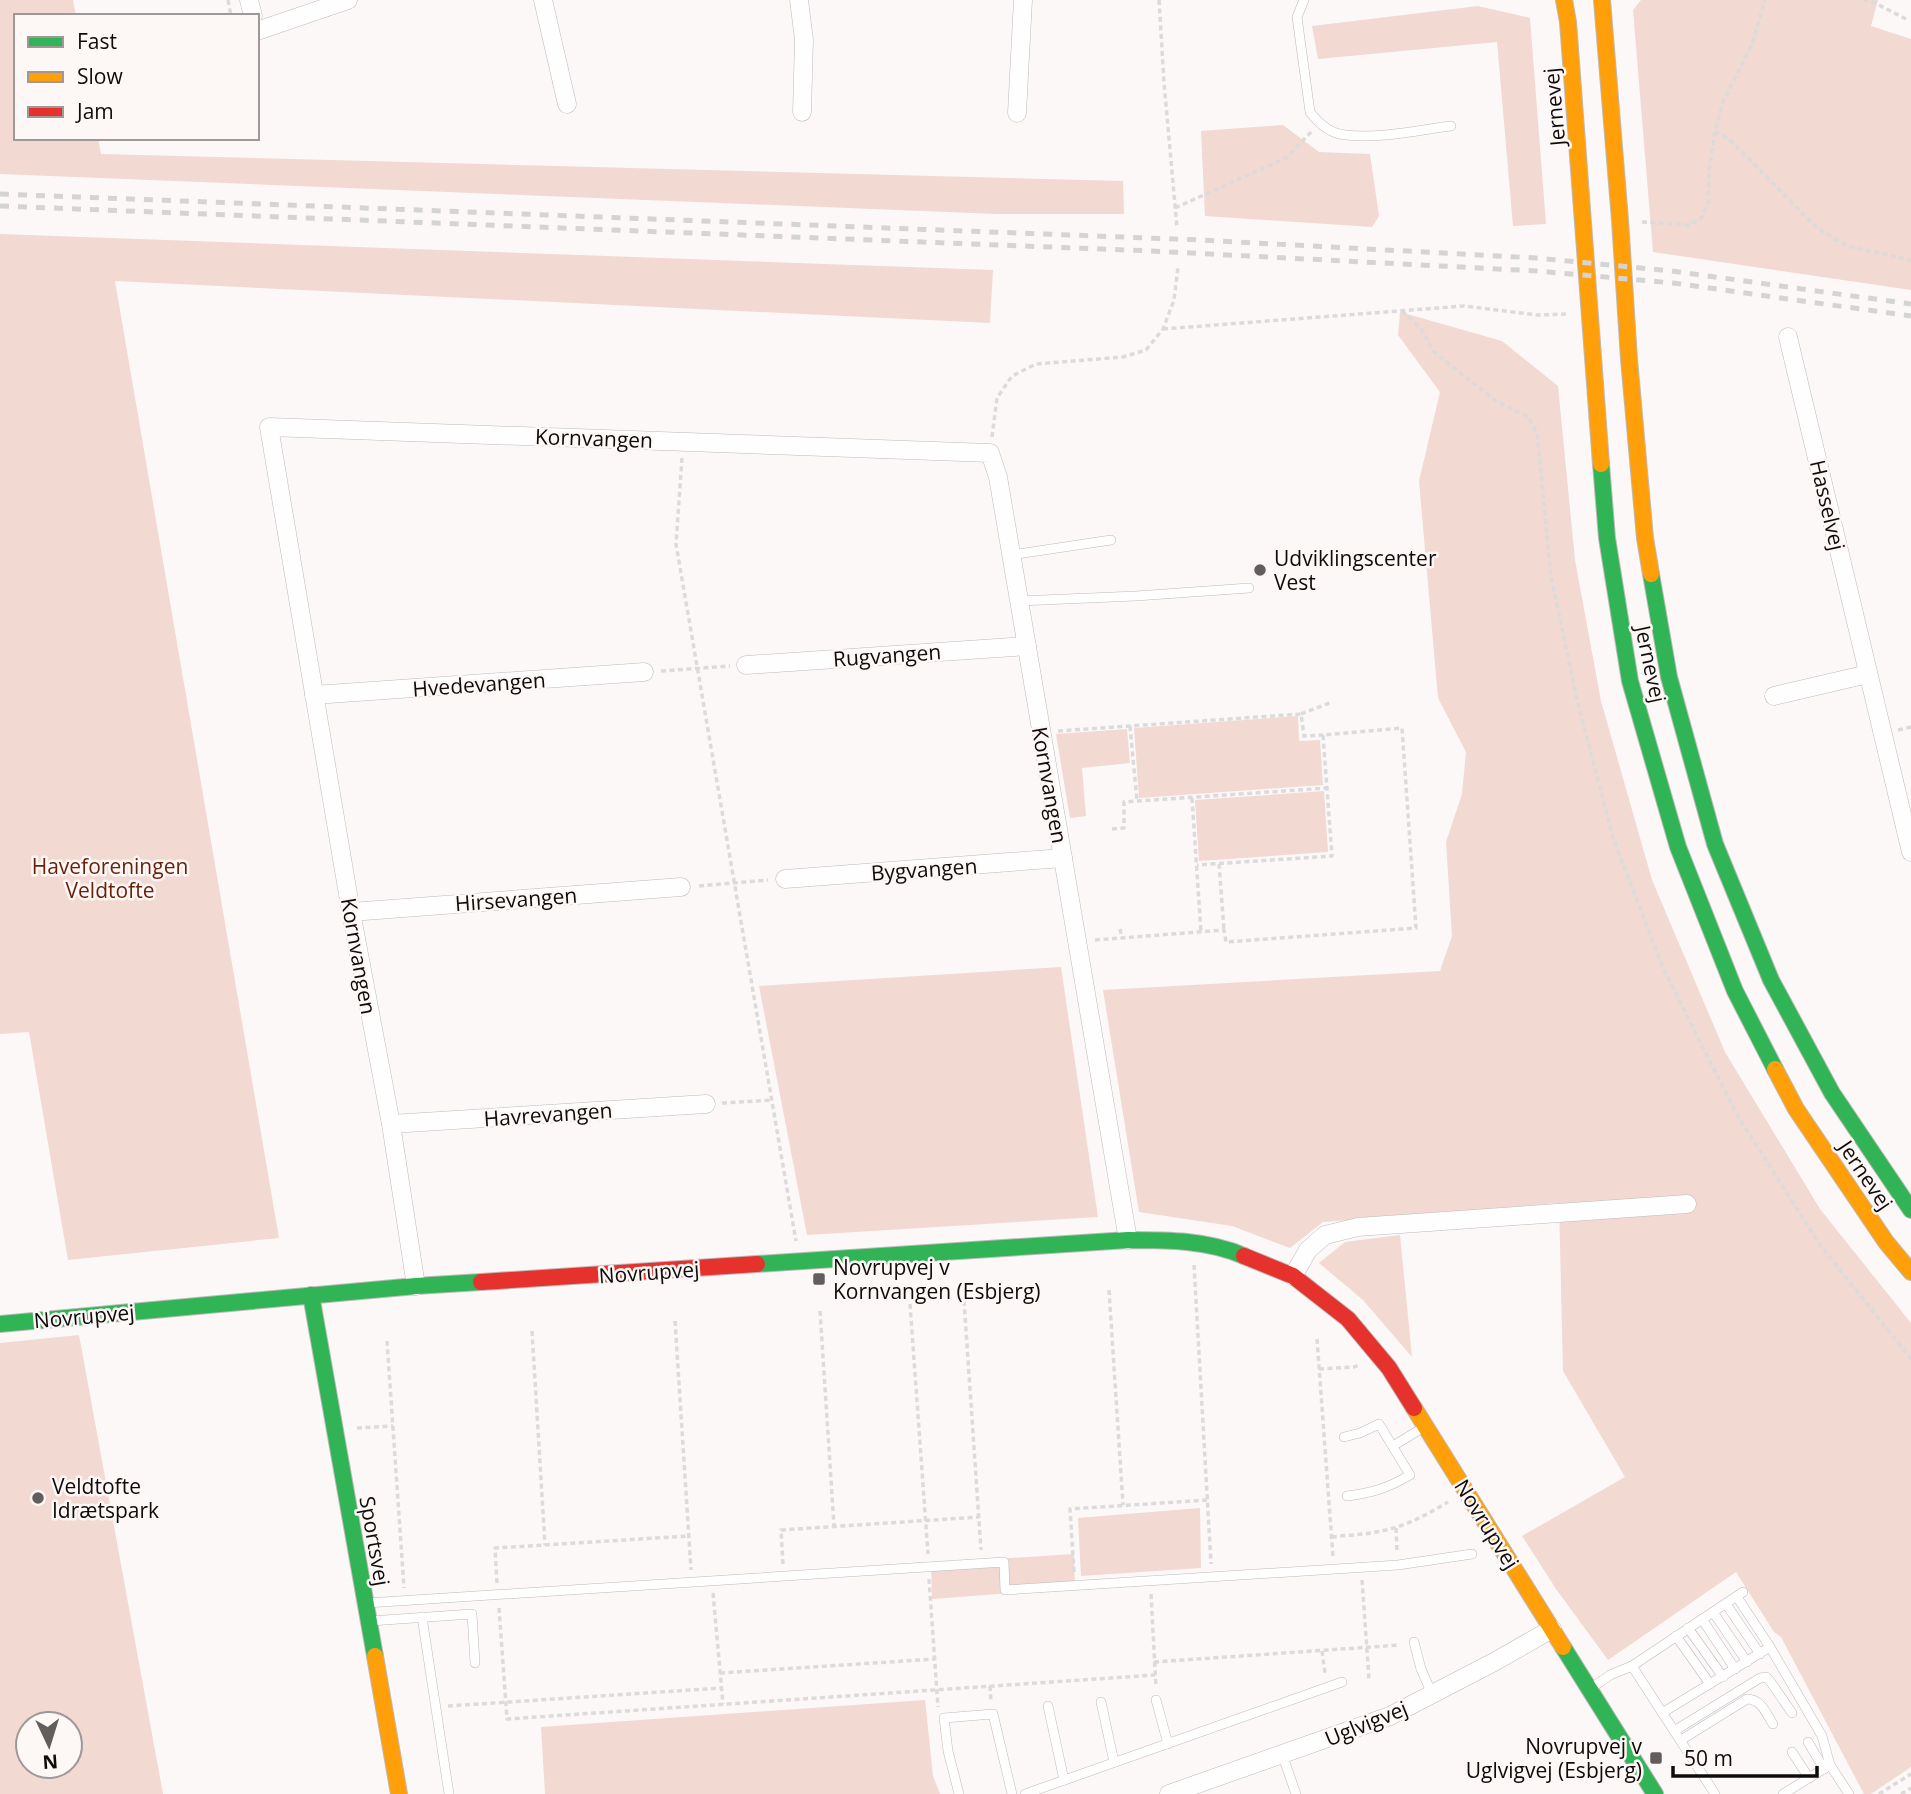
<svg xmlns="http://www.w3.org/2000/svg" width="1911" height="1794" font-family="'Open Sans',sans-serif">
  <rect width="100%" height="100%" fill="#fcf8f7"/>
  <g fill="#f2d9d2" fill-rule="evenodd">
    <polygon points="0,0 73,0 76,16 16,16 16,138 98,138 101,154 1123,181 1124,214 996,214 0,174"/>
    <polygon points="1641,0 1878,0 1871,26 1911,39 1911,290 1653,252 1633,10"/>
    <polygon points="1478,6 1530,18 1546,224 1513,226 1497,42 1318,59 1312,26"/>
    <polygon points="1283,125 1319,152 1370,154 1379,216 1372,227 1205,216 1201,131"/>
    <polygon points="0,234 993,270 990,323 115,281 279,1238 68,1260 29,1032 0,1034"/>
    <polygon points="1400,312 1502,341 1558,386 1575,560 1601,701 1652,880 1725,1052 1820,1209 1911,1323 1911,1767 1871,1794 1864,1794 1781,1637 1774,1632 1736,1572 1608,1660 1556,1589 1522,1536 1625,1477 1563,1371 1559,1203 1323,1222 1290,1248 1232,1226 1139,1212 1103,990 1440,971 1452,936 1446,842 1462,794 1466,752 1438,698 1419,481 1440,392 1398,335"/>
    <polygon points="1298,716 1299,741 1320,740 1323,785 1139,798 1134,728"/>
    <polygon points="1127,729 1130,763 1082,768 1086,816 1070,818 1056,734"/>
    <polygon points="1324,791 1328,852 1199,861 1195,800"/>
    <polygon points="1061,967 1098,1217 807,1235 759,986"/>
    <polygon points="1400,1235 1412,1357 1363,1300 1319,1263 1345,1242"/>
    <path d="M 79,1335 L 163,1794 L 0,1794 L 0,1343 ZM 28,1724 L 70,1724 L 70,1766 L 28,1766 Z"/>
    <polygon points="1200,1508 1201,1568 1081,1576 1078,1518"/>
    <polygon points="1074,1554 1075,1588 932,1599 931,1563"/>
    <polygon points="925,1700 933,1776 940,1794 545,1794 541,1727"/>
  </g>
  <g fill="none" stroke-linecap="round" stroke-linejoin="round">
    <defs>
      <g id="lane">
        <path d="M 1304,0 L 1297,17 L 1310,112 C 1319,124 1331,134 1346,135 C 1379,139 1419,130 1451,126"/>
        <polyline points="1011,555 1111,540"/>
        <polyline points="1019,601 1136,596 1249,588"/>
        <path d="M 1344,1437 L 1360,1433 L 1379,1424 L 1410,1475 C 1388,1488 1372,1493 1347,1496"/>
        <polyline points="1393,1446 1424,1427"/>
        <polyline points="1737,1597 1770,1647 1822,1736 1830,1765"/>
        <polyline points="367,1603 1004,1562 1005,1590 1398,1565 1472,1554"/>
        <polyline points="1726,1604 1760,1654"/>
        <polyline points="1713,1612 1747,1662"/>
        <polyline points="422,1617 449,1794"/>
        <polyline points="1702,1619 1735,1669"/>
        <polyline points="370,1621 472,1614 475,1663"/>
        <polyline points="1688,1628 1723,1677"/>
        <polyline points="1676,1636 1710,1684"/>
        <polyline points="1414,1642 1421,1669 1432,1694"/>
        <polyline points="1632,1666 1743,1592"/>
        <polyline points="1593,1687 1610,1675 1632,1666 1715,1794"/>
        <polyline points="1156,1700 1168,1744"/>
        <polyline points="1101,1702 1114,1762"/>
        <polyline points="1048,1706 1064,1780"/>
        <polyline points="1662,1713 1770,1647"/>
        <polyline points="1674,1731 1760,1678 1766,1677 1770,1681 1792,1713"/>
        <path d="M 1681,1740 L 1747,1699 C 1761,1699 1766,1713 1773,1724"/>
        <polyline points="1808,1742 1824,1769"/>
        <polyline points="1792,1752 1809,1778"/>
        <polyline points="1282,1754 1296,1794"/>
        <polyline points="959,1794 948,1751 944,1718 993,1714 1012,1794"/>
        <polyline points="1025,1794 1342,1682"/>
        <polyline points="1783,1794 1830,1765 1849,1794"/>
      </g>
      <g id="street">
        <polyline points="249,0 253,16"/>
        <polyline points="543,0 567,104"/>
        <polyline points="799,0 804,40 802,112"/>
        <polyline points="257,31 348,0"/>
        <polyline points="1017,113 1023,0"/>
        <polyline points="1788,337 1911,852"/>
        <polyline points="746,665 1027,646"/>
        <polyline points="314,695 644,672"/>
        <polyline points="1774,696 1868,674"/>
        <polyline points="785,879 1063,858"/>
        <polyline points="351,912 681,887"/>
        <polyline points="391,1124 706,1104"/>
        <polyline points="1293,1276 1308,1250 1325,1235 1358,1227 1687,1204"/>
        <polyline points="416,1286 391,1124 351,912 269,427 990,453 998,477 1128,1240"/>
        <polyline points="1169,1794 1390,1716 1494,1662 1552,1629"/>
      </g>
      <g id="fast">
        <polyline points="1601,464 1607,538 1630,681 1678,847 1735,991 1775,1069"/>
        <polyline points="1651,574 1669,677 1715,844 1771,980 1832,1093 1911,1210"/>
        <path d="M 757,1264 L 1128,1240 C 1167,1240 1208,1240 1244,1256"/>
        <polyline points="311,1295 375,1656"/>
        <polyline points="0,1324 416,1286 481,1282"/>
        <polyline points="1563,1647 1655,1794"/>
      </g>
      <g id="slow">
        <polyline points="1564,0 1568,22 1601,464"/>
        <polyline points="1602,0 1620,220 1629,359 1645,538 1651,574"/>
        <polyline points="1775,1069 1796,1109 1886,1242 1911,1272"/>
        <polyline points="1414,1408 1563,1647"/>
        <polyline points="375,1656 399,1794"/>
      </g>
      <g id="jam">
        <polyline points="1244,1256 1293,1276 1348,1319 1389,1368 1414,1408"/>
        <polyline points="481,1282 757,1264"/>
      </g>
    </defs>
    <use href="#lane" stroke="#bebab9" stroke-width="10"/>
    <use href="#street" stroke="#bebab9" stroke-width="19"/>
    <use href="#fast" stroke="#bebab9" stroke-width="18"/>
    <use href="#slow" stroke="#bebab9" stroke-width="18"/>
    <use href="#jam" stroke="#bebab9" stroke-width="18"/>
    <g stroke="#dcdbdb" stroke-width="3.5" stroke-dasharray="5 3.5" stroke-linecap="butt">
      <polyline points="228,0 231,16"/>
      <polyline points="1159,0 1164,83 1177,227"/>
      <polyline points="1863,0 1871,1 1906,19"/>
      <polyline points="1715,131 1730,140 1817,228 1847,246 1911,260"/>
      <polyline points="1175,208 1286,158 1312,131"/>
      <polyline points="1642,222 1690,225 1702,217 1708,203 1709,172 1715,131 1723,102 1752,44 1765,0"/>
      <polyline points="1402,311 1422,330 1434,352 1496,401 1528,417 1537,433 1551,576 1577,700 1614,841 1664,970 1736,1113 1820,1245 1911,1359"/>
      <polyline points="1163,329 1464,306 1538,315 1569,314"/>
      <polyline points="992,437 997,398 1012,376 1036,364 1123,357 1146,350 1163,329 1174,300 1178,267"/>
      <polyline points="682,458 676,544 796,1241"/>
      <polyline points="661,671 730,666"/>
      <polyline points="1301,714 1332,702"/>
      <polyline points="1130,726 1137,801"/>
      <polyline points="1898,730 1911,727"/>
      <polyline points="1058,731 1301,714 1304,736 1323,735"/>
      <polyline points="1192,798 1201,932"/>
      <polyline points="1112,829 1124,828 1124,802 1327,788"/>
      <polyline points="1219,864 1224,930"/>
      <polyline points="699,886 768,880"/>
      <polyline points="1120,929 1122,938"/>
      <polyline points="1095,940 1224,930 1226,942 1416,928 1402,728 1323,735 1332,856 1197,865"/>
      <polyline points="722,1103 772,1100"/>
      <polyline points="1194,1265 1211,1564"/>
      <polyline points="1109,1290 1123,1505"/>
      <polyline points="964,1301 981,1550"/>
      <polyline points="910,1304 928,1554"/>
      <polyline points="820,1311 834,1526"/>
      <polyline points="675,1321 691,1570"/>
      <polyline points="532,1331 545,1545"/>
      <polyline points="1317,1339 1333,1557"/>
      <polyline points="387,1341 404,1588"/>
      <polyline points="1319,1369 1354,1367 1359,1365"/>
      <polyline points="357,1428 393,1426"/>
      <polyline points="1396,1528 1397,1553"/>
      <path d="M 1332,1537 C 1346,1535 1362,1535 1376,1532 C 1403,1528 1426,1515 1448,1502"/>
      <polyline points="783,1564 781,1530 979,1517"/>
      <polyline points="1074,1572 1070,1509 1207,1500"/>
      <polyline points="929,1579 938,1707"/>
      <polyline points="1362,1580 1369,1679"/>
      <polyline points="497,1583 495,1548 689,1536"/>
      <polyline points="713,1593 723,1704"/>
      <polyline points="1151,1594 1156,1687"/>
      <polyline points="499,1608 507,1719 1155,1675"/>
      <polyline points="1322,1651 1325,1673"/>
      <polyline points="1154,1662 1400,1645"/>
      <polyline points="720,1673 935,1659"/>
      <polyline points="990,1686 991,1702"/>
      <polyline points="448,1706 721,1688"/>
      <polyline points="1879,1794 1911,1774"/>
      <polyline points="1901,1794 1911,1788"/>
    </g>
    <use href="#lane" stroke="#fffefe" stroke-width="9"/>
    <use href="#street" stroke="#fffefe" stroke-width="18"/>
    <use href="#fast" stroke="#30b455" stroke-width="16"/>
    <use href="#slow" stroke="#ff9f0a" stroke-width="16"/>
    <use href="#jam" stroke="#e5322d" stroke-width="16"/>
    <g stroke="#d5d4d4" stroke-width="5" stroke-dasharray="9 9" stroke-linecap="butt">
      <polyline points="0,194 1200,240 1536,258 1672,271 1911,304"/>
      <polyline points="0,206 1152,251 1537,271 1673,283 1911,316"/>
    </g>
  </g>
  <g fill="#625e5d" stroke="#fdf7f6" stroke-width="2.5">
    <circle cx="1260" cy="570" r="7"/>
    <rect x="812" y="1272" width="14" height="14" rx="3.5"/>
    <circle cx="38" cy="1498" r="7"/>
    <rect x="1649" y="1751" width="14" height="14" rx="3.5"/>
  </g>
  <g text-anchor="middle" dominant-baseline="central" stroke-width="5" stroke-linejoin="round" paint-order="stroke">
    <g font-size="21" fill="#0f0b0a" stroke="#fdf7f6">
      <text transform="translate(1554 107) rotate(-95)">Jernevej</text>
      <text transform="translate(594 438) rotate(2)">Kornvangen</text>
      <text transform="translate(1828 505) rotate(77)">Hasselvej</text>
      <text transform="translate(887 655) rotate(-4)">Rugvangen</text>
      <text transform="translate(1651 664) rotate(78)">Jernevej</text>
      <text transform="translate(479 684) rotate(-4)">Hvedevangen</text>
      <text transform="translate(1050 785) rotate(80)">Kornvangen</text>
      <text transform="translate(924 869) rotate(-4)">Bygvangen</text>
      <text transform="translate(516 899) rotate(-4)">Hirsevangen</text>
      <text transform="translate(359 956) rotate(80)">Kornvangen</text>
      <text transform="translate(548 1114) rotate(-4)">Havrevangen</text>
      <text transform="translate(1866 1175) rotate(56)">Jernevej</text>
      <text transform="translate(649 1272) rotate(-4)">Novrupvej</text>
      <text transform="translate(84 1316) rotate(-5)">Novrupvej</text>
      <text transform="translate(1487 1524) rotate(58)">Novrupvej</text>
      <text transform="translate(375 1541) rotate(80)">Sportsvej</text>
      <text transform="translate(1366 1723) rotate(-22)">Uglvigvej</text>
    </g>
    <g font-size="21" fill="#0f0b0a" stroke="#fdf7f6" text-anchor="start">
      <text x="1274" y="558">Udviklingscenter<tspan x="1274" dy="24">Vest</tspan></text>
      <text x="833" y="1267">Novrupvej v<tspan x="833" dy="24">Kornvangen (Esbjerg)</tspan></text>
      <text x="52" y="1486">Veldtofte<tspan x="52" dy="24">Idrætspark</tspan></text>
      <text x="1642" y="1746" text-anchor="end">Novrupvej v<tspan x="1642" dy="24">Uglvigvej (Esbjerg)</tspan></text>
    </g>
    <g font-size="21" fill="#6b1f0b" stroke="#fdf7f6">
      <text x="110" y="866">Haveforeningen<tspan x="110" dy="24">Veldtofte</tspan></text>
    </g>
  </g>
  <rect x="14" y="14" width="245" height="126" fill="#fdf7f6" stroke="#9e9998" stroke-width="2"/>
  <rect x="28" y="37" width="35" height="10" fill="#30b455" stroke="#9e9998" stroke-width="2"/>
  <text x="77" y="49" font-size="21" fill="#0f0b0a">Fast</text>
  <rect x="28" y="72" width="35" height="10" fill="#ff9f0a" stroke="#9e9998" stroke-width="2"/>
  <text x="77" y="84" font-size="21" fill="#0f0b0a">Slow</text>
  <rect x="28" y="107" width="35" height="10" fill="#e5322d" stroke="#9e9998" stroke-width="2"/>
  <text x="77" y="119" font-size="21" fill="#0f0b0a">Jam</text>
  <g transform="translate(49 1745) rotate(176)"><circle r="33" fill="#fdf7f6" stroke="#9e9998" stroke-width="2"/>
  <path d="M0-5L12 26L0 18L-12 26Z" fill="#625e5d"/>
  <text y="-10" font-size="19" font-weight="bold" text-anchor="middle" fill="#0f0b0a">N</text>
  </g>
  <path d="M1673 1766v10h144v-10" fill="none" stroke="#0f0b0a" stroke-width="3.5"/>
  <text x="1684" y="1766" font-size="21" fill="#0f0b0a" stroke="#fdf7f6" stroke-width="5" paint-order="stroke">50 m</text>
</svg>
